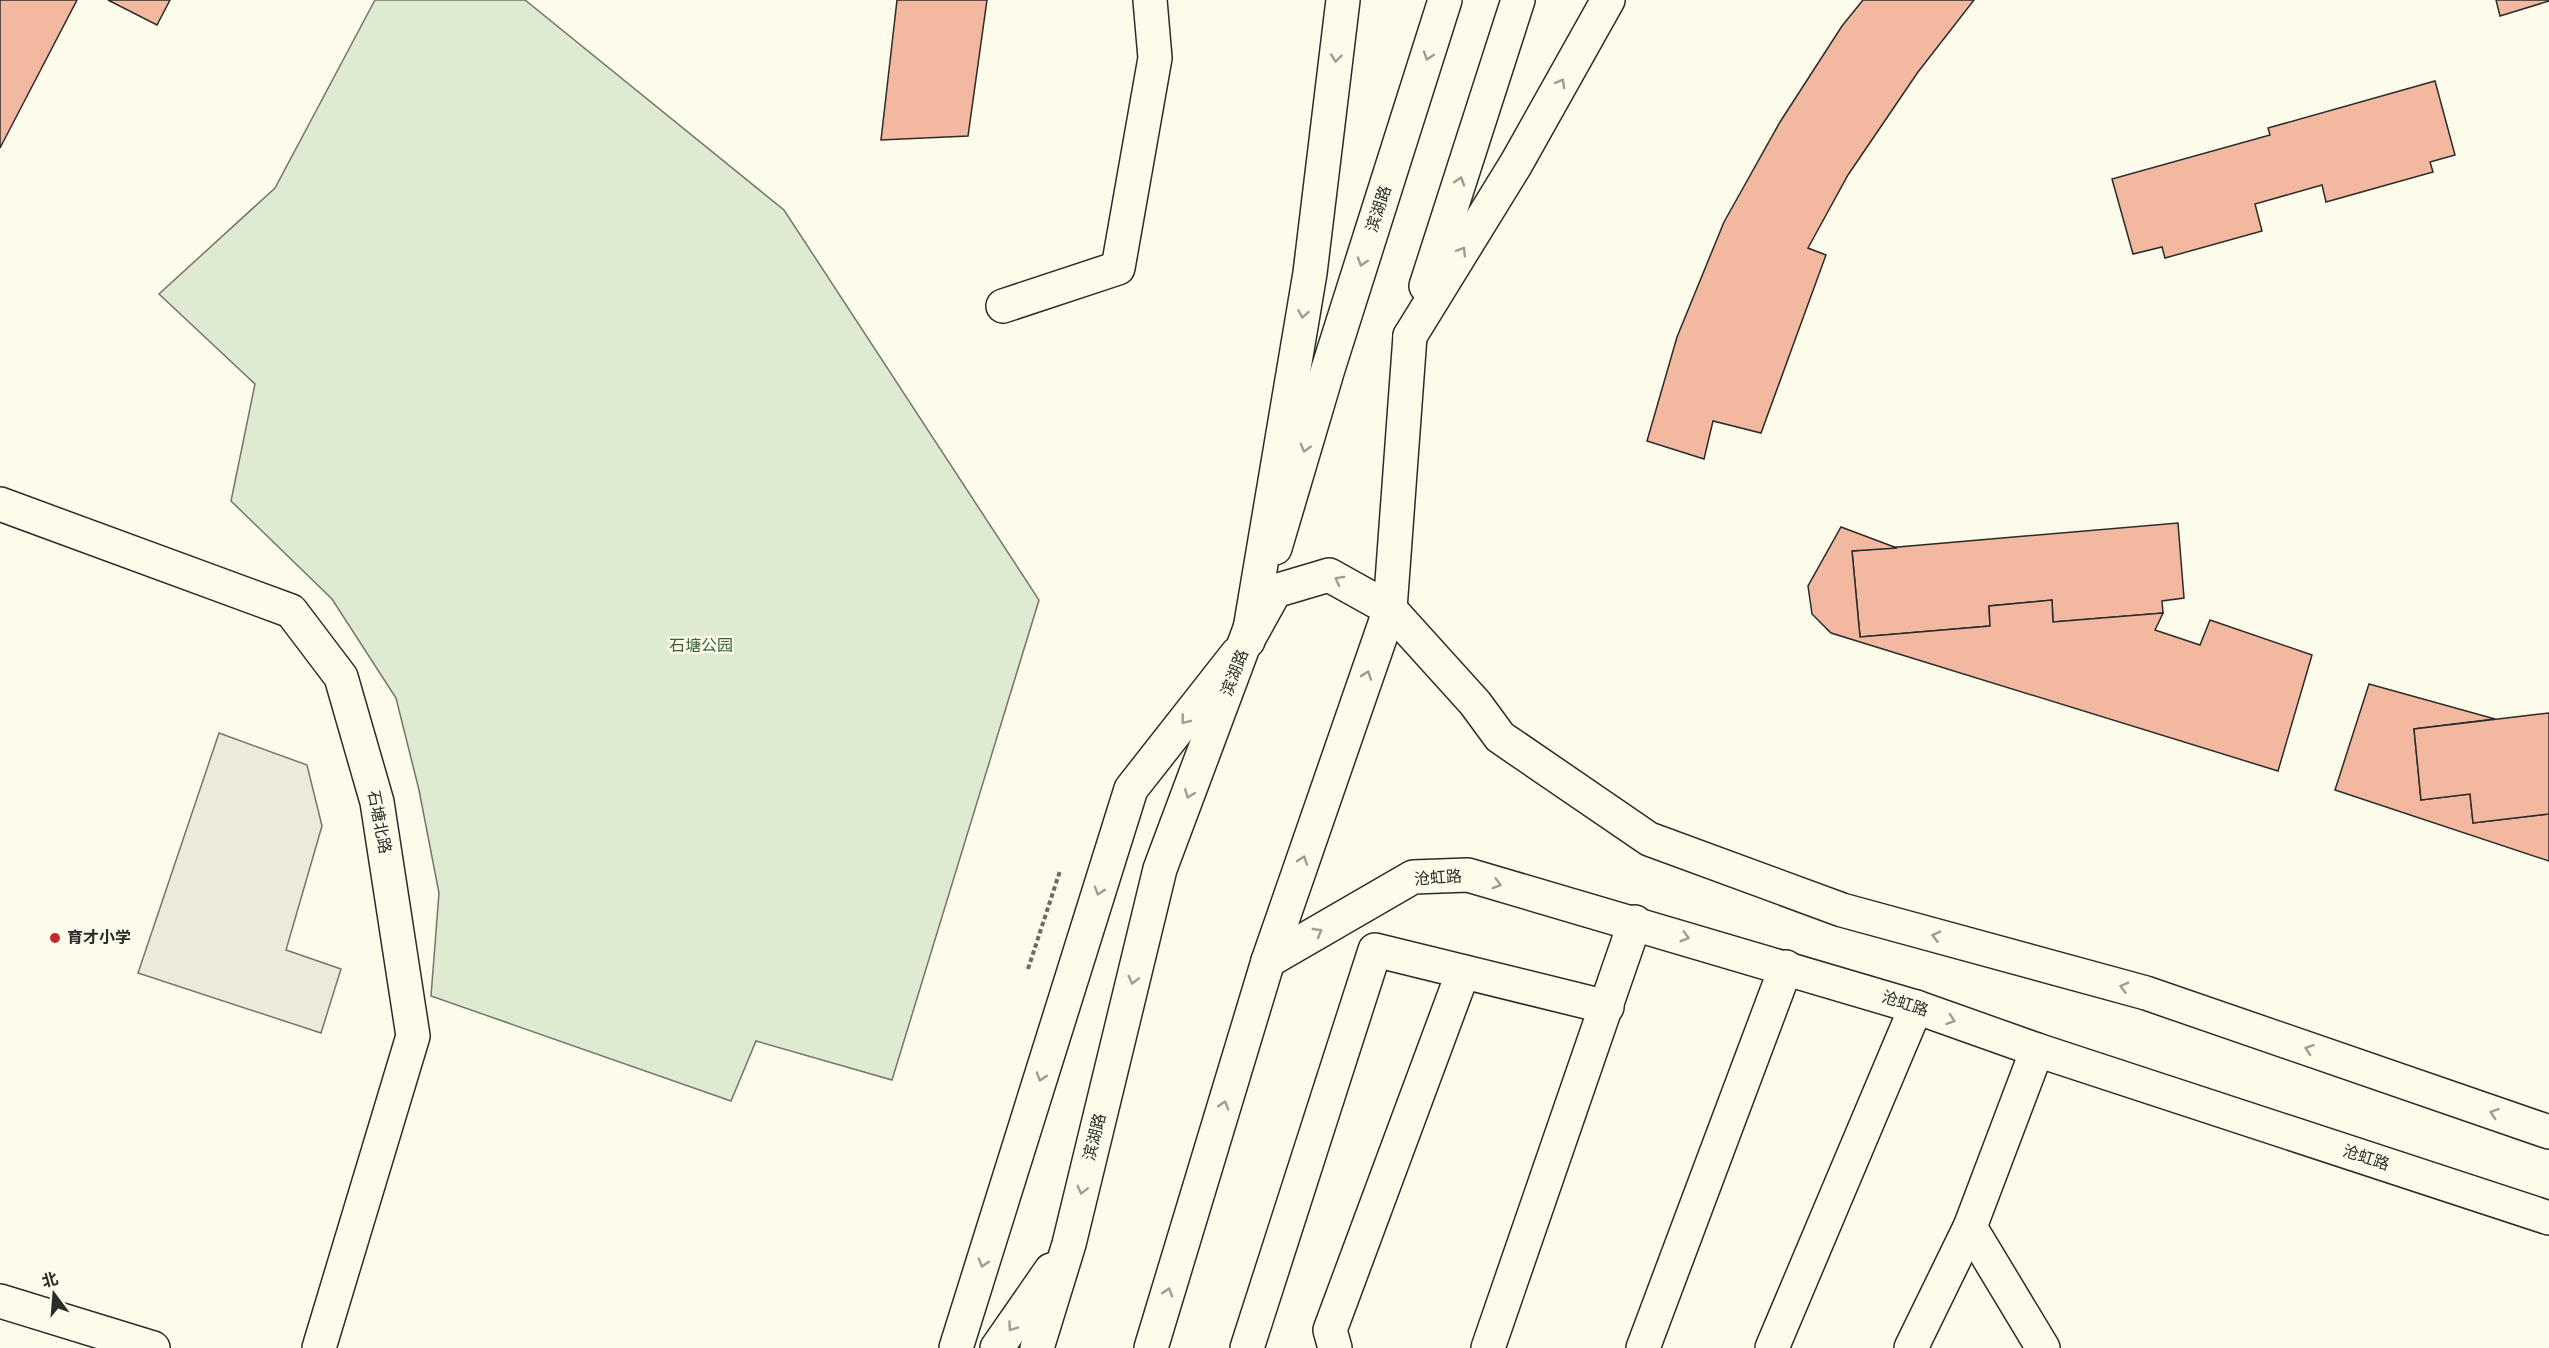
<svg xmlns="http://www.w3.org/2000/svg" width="2549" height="1348" font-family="'Nunito Sans','Noto Sans SC',sans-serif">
  <rect width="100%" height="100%" fill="#fdfbea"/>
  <polygon fill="#deebd1" stroke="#74746e" stroke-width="1.5" points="375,0 525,0 784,210 1039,600 892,1080 756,1041 731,1101 431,996 439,893 419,790 396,698 332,599 231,501 255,384 159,294 275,188"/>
  <polygon fill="#eceadb" stroke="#74746e" stroke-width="1.5" points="219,733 307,765 322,826 286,950 341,969 321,1033 138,973"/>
  <g fill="#f2b8a0" stroke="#2b2b2b" stroke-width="1.5">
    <polygon points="0,0 77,0 0,148"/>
    <polygon points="108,0 170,0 157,25"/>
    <polygon points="897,0 987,0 968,136 881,140"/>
    <polygon points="1863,0 1974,0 1918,72 1848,175 1808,248 1826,255 1761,433 1713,421 1704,459 1647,441 1677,337 1724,222 1780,122 1842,26"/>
    <polygon points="2496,0 2549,0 2549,1 2500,16"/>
    <polygon points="2435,81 2455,155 2430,162 2433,172 2326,202 2322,185 2255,204 2262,231 2165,258 2162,247 2133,254 2112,179 2270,135 2268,128"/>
    <polygon points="2178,523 2184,598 2162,601 2163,613 2053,622 2052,600 1989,606 1990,626 1860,637 1852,551"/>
    <polygon points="1841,527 1897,548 1852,551 1860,637 1990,626 1989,606 2052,600 2053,622 2163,613 2155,630 2200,645 2210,620 2312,655 2278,771 1831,633 1812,614 1808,586"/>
    <polygon points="2369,684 2495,719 2414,729 2421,800 2470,794 2473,823 2549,814 2549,861 2335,790"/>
    <polygon points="2549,713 2549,814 2473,823 2470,794 2421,800 2414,729"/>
  </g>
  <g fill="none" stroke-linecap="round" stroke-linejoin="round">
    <defs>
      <g id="minor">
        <polyline points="1003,306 1118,268 1155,58 1150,0"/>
        <polyline points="0,504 291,611 341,677 377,802 413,1036 319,1348"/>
        <polyline points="1970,1227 2043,1348"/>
        <polyline points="0,1301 153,1348"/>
        <polyline points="956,1348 1131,789 1237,654"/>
        <polyline points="1247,1348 1375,950 1607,1007"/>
        <polyline points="1335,1348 1330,1330 1463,972"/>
        <polyline points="1488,1348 1635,922"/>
        <polyline points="1643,1348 1786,967"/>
        <polyline points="1772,1348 1916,1007"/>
        <polyline points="1911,1348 1970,1227 2037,1050"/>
      </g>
      <g id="major">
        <polyline points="1275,548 1328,369 1445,0"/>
        <polyline points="1250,636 1275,591 1329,575 1390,609 1475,703 1500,737 1649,839 1842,910 2146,993 2549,1132"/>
        <polyline points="1268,961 1413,877 1468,875 1916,1007 2037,1050 2549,1218"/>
        <polyline points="997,1348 1051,1270"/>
        <polyline points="1037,1348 1069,1244 1160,869 1255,615"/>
        <polyline points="1151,1348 1268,961 1390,609 1410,336"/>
      </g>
      <g id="highway">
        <polyline points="1426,286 1518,0"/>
        <polyline points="1410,336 1516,164 1608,0"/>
        <polyline points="1248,641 1310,273 1343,0"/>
      </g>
    </defs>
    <use href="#minor" stroke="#2b2b2b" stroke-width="36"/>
    <use href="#major" stroke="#2b2b2b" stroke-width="36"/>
    <use href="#highway" stroke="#2b2b2b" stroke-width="36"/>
    <polyline stroke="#6a6964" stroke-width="4" stroke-dasharray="4.5 3" stroke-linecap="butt" points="1028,969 1060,871"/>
    <use href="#minor" stroke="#fdfbea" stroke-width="33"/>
    <use href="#major" stroke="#fdfbea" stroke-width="33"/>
    <use href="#highway" stroke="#fdfbea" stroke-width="33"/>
  </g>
  <defs><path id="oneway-chevron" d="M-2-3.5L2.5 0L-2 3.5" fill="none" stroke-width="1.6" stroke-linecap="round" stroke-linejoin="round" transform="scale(1.5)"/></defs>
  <g stroke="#9e9d94">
    <use href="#oneway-chevron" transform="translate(1428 56) rotate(108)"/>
    <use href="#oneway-chevron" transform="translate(1336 58) rotate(97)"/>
    <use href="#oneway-chevron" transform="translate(1561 83) rotate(-61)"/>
    <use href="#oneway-chevron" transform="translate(1460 181) rotate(-72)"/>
    <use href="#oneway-chevron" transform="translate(1462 251) rotate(-58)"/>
    <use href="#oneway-chevron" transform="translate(1362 262) rotate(108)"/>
    <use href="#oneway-chevron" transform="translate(1303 314) rotate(100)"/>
    <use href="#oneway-chevron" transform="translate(1305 448) rotate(106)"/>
    <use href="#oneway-chevron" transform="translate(1339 580) rotate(-151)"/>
    <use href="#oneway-chevron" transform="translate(1367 675) rotate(-71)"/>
    <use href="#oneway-chevron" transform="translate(1185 720) rotate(128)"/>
    <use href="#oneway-chevron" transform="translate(1189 794) rotate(111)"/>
    <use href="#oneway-chevron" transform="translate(1303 860) rotate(-71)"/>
    <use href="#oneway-chevron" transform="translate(1497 884) rotate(16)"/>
    <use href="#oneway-chevron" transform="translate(1099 891) rotate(107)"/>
    <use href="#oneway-chevron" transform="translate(1318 932) rotate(-30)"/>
    <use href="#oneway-chevron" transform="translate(1936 936) rotate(-165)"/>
    <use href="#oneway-chevron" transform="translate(1685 937) rotate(16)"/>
    <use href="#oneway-chevron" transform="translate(1133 980) rotate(104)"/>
    <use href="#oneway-chevron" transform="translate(2124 987) rotate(-165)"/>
    <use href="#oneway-chevron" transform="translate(1951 1020) rotate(19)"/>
    <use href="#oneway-chevron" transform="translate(2309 1049) rotate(-161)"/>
    <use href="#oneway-chevron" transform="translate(1041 1077) rotate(107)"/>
    <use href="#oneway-chevron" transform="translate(1224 1105) rotate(-73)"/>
    <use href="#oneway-chevron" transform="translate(2494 1113) rotate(-161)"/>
    <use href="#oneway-chevron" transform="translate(1082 1190) rotate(104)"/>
    <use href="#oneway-chevron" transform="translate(983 1263) rotate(107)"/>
    <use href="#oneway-chevron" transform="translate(1168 1292) rotate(-73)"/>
    <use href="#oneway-chevron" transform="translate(1012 1327) rotate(125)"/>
  </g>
  <circle fill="#c62828" stroke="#fdfbea" stroke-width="2" cx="55" cy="938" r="6"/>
  <g text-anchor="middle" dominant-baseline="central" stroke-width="4.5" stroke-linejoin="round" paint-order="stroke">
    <g font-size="16" fill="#2b2b2b" stroke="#fdfbea">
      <text transform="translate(1379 209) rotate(-72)">滨湖路</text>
      <text transform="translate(1235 673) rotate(-69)">滨湖路</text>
      <text transform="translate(379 822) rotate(79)">石塘北路</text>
      <text transform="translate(1438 878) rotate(-4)">沧虹路</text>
      <text transform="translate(1905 1004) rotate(18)">沧虹路</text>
      <text transform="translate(1095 1137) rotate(-76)">滨湖路</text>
      <text transform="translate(2366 1158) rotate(18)">沧虹路</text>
    </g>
    <g font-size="16" fill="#34623c" stroke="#fdfbea">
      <text x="701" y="646">石塘公园</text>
    </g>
    <g font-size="16" font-weight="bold" fill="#2b2b2b" stroke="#fdfbea" text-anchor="start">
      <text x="67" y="938">育才小学</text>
    </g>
  </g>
  <g transform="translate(54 1294) rotate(344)" stroke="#fdfbea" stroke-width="4.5" paint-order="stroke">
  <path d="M0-4.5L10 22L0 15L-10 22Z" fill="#2b2b2b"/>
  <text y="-9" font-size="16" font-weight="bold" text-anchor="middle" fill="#2b2b2b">北</text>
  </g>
</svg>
